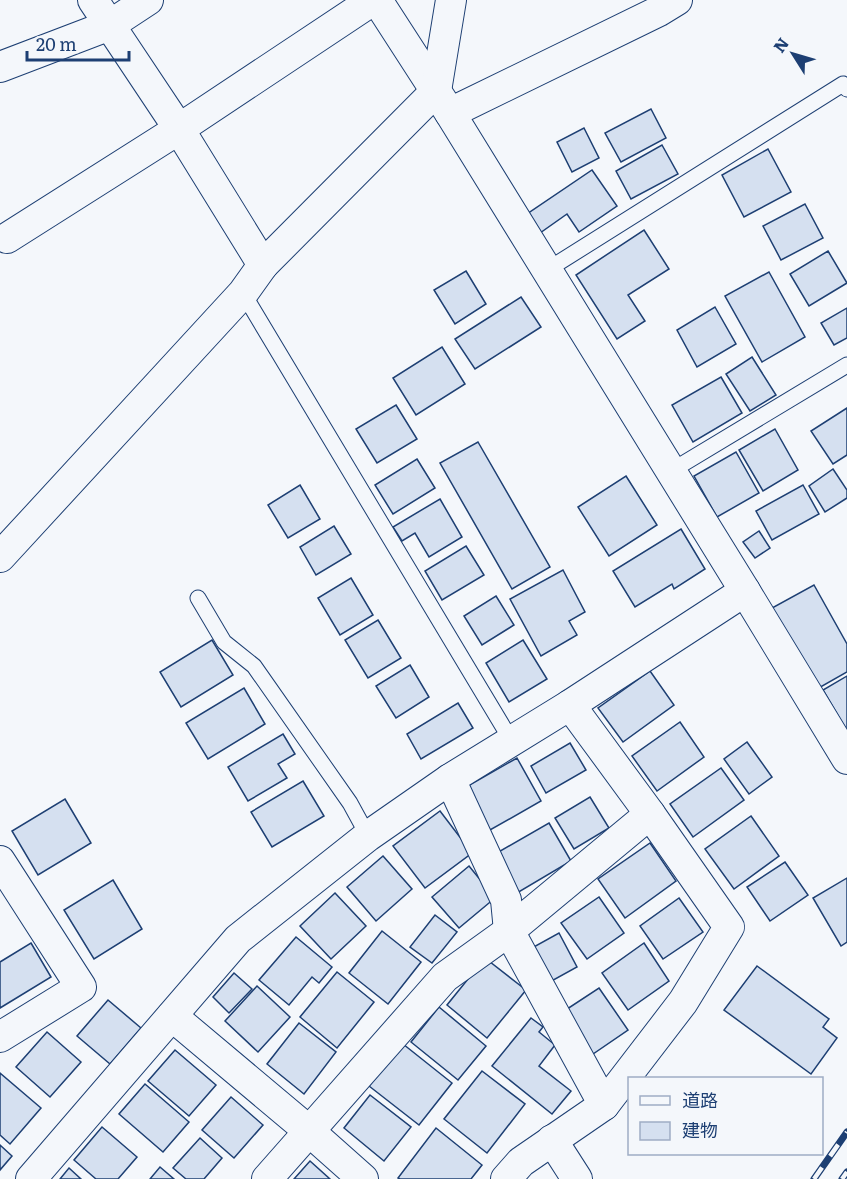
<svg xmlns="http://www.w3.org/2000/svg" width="847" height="1179" font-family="Literata,'Noto Sans JP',serif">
  <rect width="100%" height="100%" fill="#f4f7fb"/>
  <g fill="#d5e0f0" stroke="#1d3f73" stroke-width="1.5">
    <polygon points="651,109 666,138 621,162 605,133"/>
    <polygon points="584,128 599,158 572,172 557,142"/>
    <polygon points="662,145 678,174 631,199 616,171"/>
    <polygon points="768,149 791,192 744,217 722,175"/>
    <polygon points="592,170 617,206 579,232 567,214 540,233 527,214"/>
    <polygon points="805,204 823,238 781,260 763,226"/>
    <polygon points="644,230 669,269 628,295 645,321 617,339 576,275"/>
    <polygon points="828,251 847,283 809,306 790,274"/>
    <polygon points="466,271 486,304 455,324 434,290"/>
    <polygon points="769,272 805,337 762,362 725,296"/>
    <polygon points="521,297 541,327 475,369 455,339"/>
    <polygon points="715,307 736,344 697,367 677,330"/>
    <polygon points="847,308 847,338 834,345 821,323"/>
    <polygon points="442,347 465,384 416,415 393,378"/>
    <polygon points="752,357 776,395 750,411 726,374"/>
    <polygon points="721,377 742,413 693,442 672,405"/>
    <polygon points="396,405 417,439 377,463 356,429"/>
    <polygon points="847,408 847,455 833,464 811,431"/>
    <polygon points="775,429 798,470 763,491 739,450"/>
    <polygon points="478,442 550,567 512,589 440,463"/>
    <polygon points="736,452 759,493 717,517 694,476"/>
    <polygon points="417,459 435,488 393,514 375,485"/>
    <polygon points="833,469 847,490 847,498 825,512 809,486"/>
    <polygon points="626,476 657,525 609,556 578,507"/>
    <polygon points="300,485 320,519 288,538 268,505"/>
    <polygon points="803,485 819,514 772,540 756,511"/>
    <polygon points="440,499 462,537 429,557 415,533 402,541 393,527"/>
    <polygon points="334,526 351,554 316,575 300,547"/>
    <polygon points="681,529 705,569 674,589 672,584 635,607 613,571"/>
    <polygon points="759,531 770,548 755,558 743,542"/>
    <polygon points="466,546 484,575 442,600 425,571"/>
    <polygon points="563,570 585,612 569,621 577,635 541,656 510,599"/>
    <polygon points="351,578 373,615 340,635 318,598"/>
    <polygon points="814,585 847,644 847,672 817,689 772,608"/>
    <polygon points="496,596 514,625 482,645 464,616"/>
    <polygon points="378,620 401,658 368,678 345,640"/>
    <polygon points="212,640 233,675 181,707 160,672"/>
    <polygon points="523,640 547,679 509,702 486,663"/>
    <polygon points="410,665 429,697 396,718 376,686"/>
    <polygon points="650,671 674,705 623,742 598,708"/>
    <polygon points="847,676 847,731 823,690"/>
    <polygon points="244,688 265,724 208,759 186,723"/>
    <polygon points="458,703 473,728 421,759 407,734"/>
    <polygon points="680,722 704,757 657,791 632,756"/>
    <polygon points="283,734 295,754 278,764 287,778 248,801 228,767"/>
    <polygon points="747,742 772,777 749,794 724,759"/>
    <polygon points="570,743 586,770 546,793 531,766"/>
    <polygon points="517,758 541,801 490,830 466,787"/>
    <polygon points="721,768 744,800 693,837 670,804"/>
    <polygon points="303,781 324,816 272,847 251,812"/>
    <polygon points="590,797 609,828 574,849 555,818"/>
    <polygon points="65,799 91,843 38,875 12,831"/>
    <polygon points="440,811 472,853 425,888 393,846"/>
    <polygon points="751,816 779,856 734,889 705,849"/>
    <polygon points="549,823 571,861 517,893 495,854"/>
    <polygon points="650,843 676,881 625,918 598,879"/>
    <polygon points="383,856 412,889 376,921 347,887"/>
    <polygon points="785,862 808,895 770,921 747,887"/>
    <polygon points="469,866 495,898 459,928 432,897"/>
    <polygon points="847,878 847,942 841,946 813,898"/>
    <polygon points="113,880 142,929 94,959 64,910"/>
    <polygon points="335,893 366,926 331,959 300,926"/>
    <polygon points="599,897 624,933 587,959 561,923"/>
    <polygon points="679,898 703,932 663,959 640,926"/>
    <polygon points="435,915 457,932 432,963 410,947"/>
    <polygon points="382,931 421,962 388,1004 349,973"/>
    <polygon points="559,933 577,967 548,983 530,949"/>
    <polygon points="296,937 332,967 319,983 312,977 289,1005 259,980"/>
    <polygon points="31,943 51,977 0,1008 0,962"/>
    <polygon points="644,943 669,981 628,1010 602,973"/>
    <polygon points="485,958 526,990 487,1038 447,1005"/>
    <polygon points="757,966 829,1019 823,1027 837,1038 811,1074 724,1010"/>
    <polygon points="337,972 374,1002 337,1048 300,1017"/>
    <polygon points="234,973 252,989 229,1013 213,997"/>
    <polygon points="257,986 290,1017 258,1052 225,1021"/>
    <polygon points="599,988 628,1030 593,1054 564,1011"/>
    <polygon points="108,1000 141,1028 110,1064 77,1036"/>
    <polygon points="439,1007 486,1046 458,1080 411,1042"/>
    <polygon points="531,1018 543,1027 539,1032 555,1045 539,1066 571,1091 552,1114 492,1066"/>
    <polygon points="299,1023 336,1052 304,1094 267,1064"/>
    <polygon points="47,1032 81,1062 50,1097 16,1067"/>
    <polygon points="403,1044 452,1083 419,1125 369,1086"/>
    <polygon points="175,1050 216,1085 189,1116 148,1081"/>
    <polygon points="482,1071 525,1104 487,1153 444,1119"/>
    <polygon points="0,1073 41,1108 10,1144 0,1135"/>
    <polygon points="145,1084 189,1122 163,1152 119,1114"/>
    <polygon points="370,1095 411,1127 384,1161 344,1128"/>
    <polygon points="231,1097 263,1125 234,1158 202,1130"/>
    <polygon points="102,1127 137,1157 118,1179 96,1179 74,1160"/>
    <polygon points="436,1128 482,1165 471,1179 400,1179 398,1178"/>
    <polygon points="200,1138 222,1158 204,1179 186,1179 173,1168"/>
    <polygon points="0,1145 12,1156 0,1170"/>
    <polygon points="310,1161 330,1179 294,1179"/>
    <polygon points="160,1167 174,1179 150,1179"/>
    <polygon points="69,1168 81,1179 60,1179"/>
  </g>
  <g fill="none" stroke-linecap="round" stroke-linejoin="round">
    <defs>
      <g id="lane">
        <polyline points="547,270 843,84 847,89"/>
        <polyline points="243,293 511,740"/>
        <polyline points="671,471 847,365"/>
        <polyline points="198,598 224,642 254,666 350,803 368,836"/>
      </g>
      <g id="street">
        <polyline points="93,0 179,129 263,265"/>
        <polyline points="377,0 450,113 745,591 847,759"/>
        <polyline points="0,67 110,25 148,0"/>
        <polyline points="450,113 659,11 677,0"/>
        <polyline points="7,238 179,129 373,0"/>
        <polyline points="0,557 243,293 263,265 436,91 451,0"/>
        <polyline points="450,779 506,900 509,931 604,1105"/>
        <polyline points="0,861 81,987 0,1037"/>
        <polyline points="172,1016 309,1131 363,1179"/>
        <polyline points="552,1140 577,1179"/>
        <polyline points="31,1179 238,939 368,836 450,779 570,705 745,591"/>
        <polyline points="267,1179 445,977 509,931 650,814"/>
        <polyline points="506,1179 521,1162 604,1105 683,1002 729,927 650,814 570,705"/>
      </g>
    </defs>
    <use href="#lane" stroke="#1d3f73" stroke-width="17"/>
    <use href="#street" stroke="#1d3f73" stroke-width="32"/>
    <use href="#lane" stroke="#f4f7fb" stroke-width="15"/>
    <use href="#street" stroke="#f4f7fb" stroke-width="30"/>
    <defs>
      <g id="rail">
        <polyline points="814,1179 847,1132"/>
        <polyline points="842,1179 847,1172"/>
      </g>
    </defs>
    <use href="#rail" stroke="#1d3f73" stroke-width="7"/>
    <use href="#rail" stroke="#f4f7fb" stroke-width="4.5" stroke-dasharray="14" stroke-linecap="butt"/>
  </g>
  <rect x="628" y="1077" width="195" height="78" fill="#f4f7fb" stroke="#9eadc5" stroke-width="1.5"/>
  <rect x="640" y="1096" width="30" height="9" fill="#f4f7fb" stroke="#9eadc5" stroke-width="1.5"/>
  <text x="682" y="1107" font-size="18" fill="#1d3f73">道路</text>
  <rect x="640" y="1122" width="30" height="18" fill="#d5e0f0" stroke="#9eadc5" stroke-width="1.5"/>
  <text x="682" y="1137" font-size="18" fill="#1d3f73">建物</text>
  <g transform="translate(793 54) rotate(307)" stroke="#f4f7fb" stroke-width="4.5" paint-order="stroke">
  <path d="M0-4.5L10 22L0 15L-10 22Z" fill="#1d3f73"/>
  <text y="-9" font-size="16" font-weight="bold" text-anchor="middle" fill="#1d3f73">N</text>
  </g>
  <path d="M27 51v9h102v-9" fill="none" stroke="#1d3f73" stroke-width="3"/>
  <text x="36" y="51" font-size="18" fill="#1d3f73" stroke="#f4f7fb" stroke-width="4.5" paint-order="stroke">20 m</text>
</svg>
